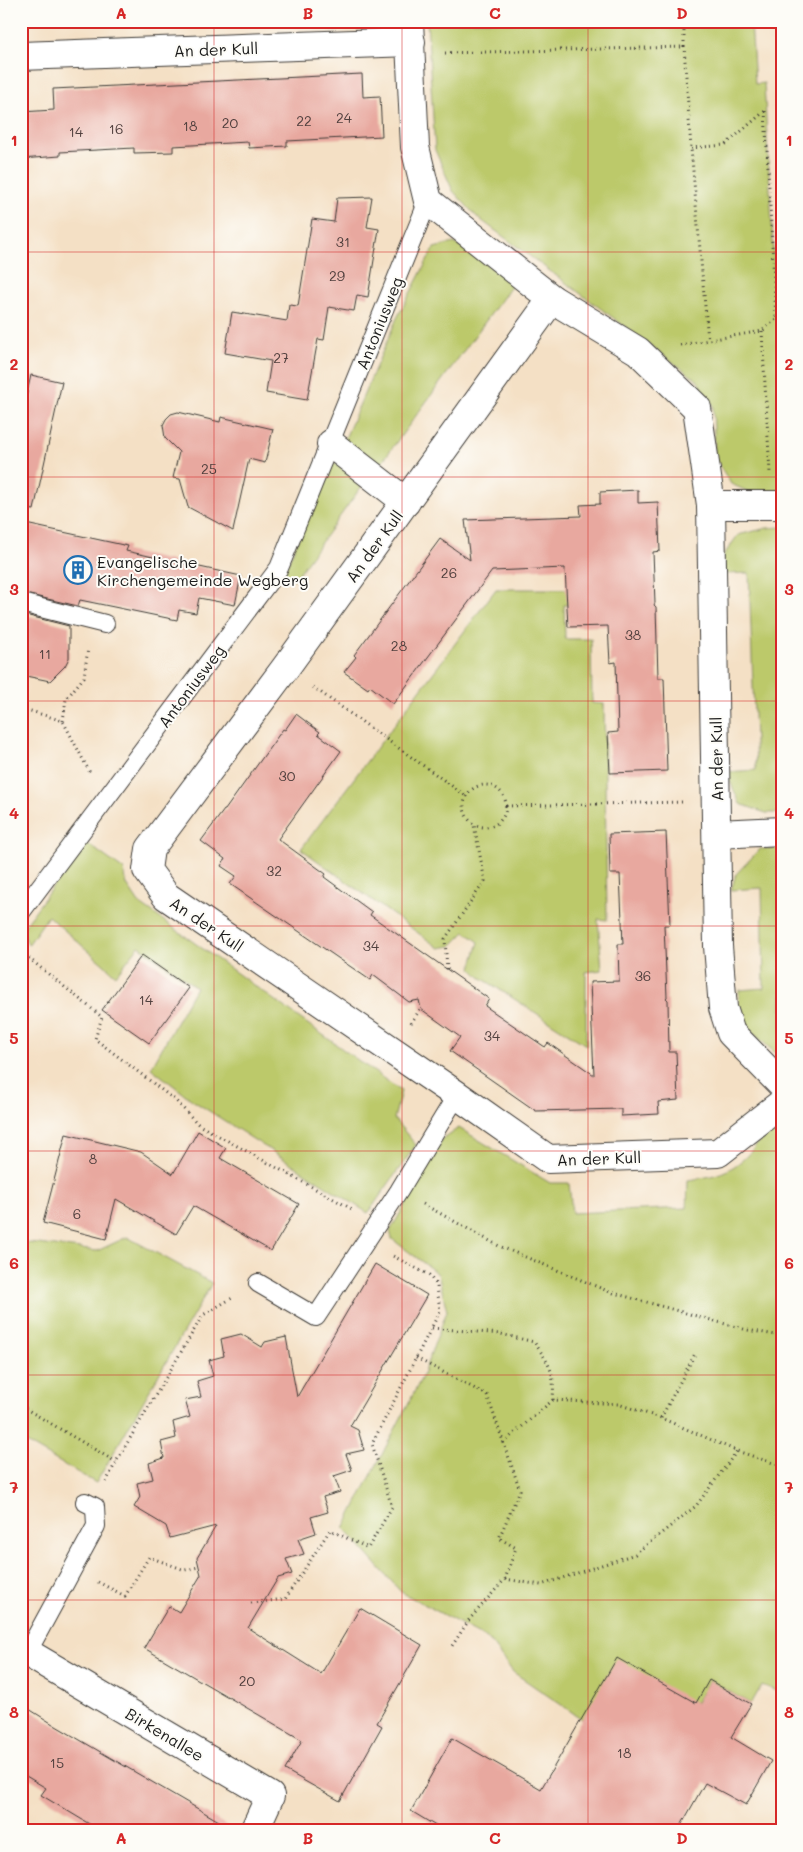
<svg xmlns="http://www.w3.org/2000/svg" width="803" height="1852" font-family="Mali,sans-serif">
  <rect width="100%" height="100%" fill="#fdfcf7"/>
  <filter id="ink" filterUnits="userSpaceOnUse"><feTurbulence type="fractalNoise" baseFrequency=".02" numOctaves="2"/><feDisplacementMap in="SourceGraphic" scale="10" xChannelSelector="R" yChannelSelector="G"/><feConvolveMatrix kernelMatrix="1 2 1 2 8 2 1 2 1" color-interpolation-filters="sRGB"/></filter>
  <filter id="wash" filterUnits="userSpaceOnUse"><feTurbulence type="fractalNoise" baseFrequency=".0096" numOctaves="4" result="noise"/><feDisplacementMap in="SourceGraphic" scale="20" xChannelSelector="R" yChannelSelector="G"/><feGaussianBlur stdDeviation="1.12" result="paint"/><feColorMatrix in="noise" values="0 0 0 0 0 0 0 0 0 0 0 0 0 0 0 0 0 1.4 0 .05"/><feComposite in="paint" operator="in"/></filter>
  <g filter="url(#wash)">
    <rect width="100%" height="100%" fill="#f4e0c5"/>
    <g fill="#bcc96b" stroke="#6c7244">
      <polygon points="427,21 751,21 755,84 764,83 777,315 782,317 782,492 756,495 731,484 715,458 713,405 697,380 477,217 453,191 435,150"/>
      <polygon points="454,243 470,251 513,284 376,470 343,443 397,318 434,248"/>
      <polygon points="332,461 364,483 294,580 284,572"/>
      <polygon points="782,527 782,813 766,813 740,804 726,772 756,770 749,573 724,574 723,556 738,535 767,528"/>
      <polygon points="496,589 581,589 583,605 564,605 565,639 591,639 592,703 604,704 607,920 598,919 602,970 586,972 586,1045 480,977 471,968 479,942 465,932 451,946 439,948 301,849"/>
      <polygon points="85,842 124,870 127,885 139,903 401,1091 394,1119 416,1145 368,1213 192,1100 151,1068 196,987 139,946 116,975 48,916 28,945 22,929"/>
      <polygon points="782,848 782,1059 747,1028 738,1013 739,990 764,988 762,888 731,890 736,874 760,849"/>
      <path d="M 459,1128 L 550,1183 L 569,1183 L 572,1213 L 687,1208 L 688,1180 C 708,1177 724,1175 740,1162 C 755,1151 761,1131 782,1129 L 782,1693 L 762,1685 L 751,1704 L 709,1680 L 696,1703 L 582,1719 L 513,1672 L 487,1638 L 401,1592 L 344,1528 L 421,1379 L 447,1311 L 438,1274 L 392,1239 L 390,1231 L 443,1138 Z"/>
      <polygon points="127,1237 212,1283 96,1483 21,1440 21,1242 97,1251"/>
    </g>
    <g id="blocks">
      <g fill="#e8a89f">
        <polygon points="362,74 363,97 380,96 382,136 287,141 287,146 249,148 248,142 173,146 173,152 134,153 134,148 60,152 60,156 21,159 21,112 54,110 53,89"/>
        <polygon points="372,197 367,227 379,229 368,297 357,295 354,311 329,307 324,340 318,339 307,400 266,393 271,361 225,353 232,312 287,321 289,305 298,306 312,219 334,222 337,198"/>
        <polygon points="31,375 62,382 34,510 21,508 21,420"/>
        <polygon points="178,412 220,422 221,417 273,429 265,463 249,459 233,531 188,507 180,479 173,478 179,452 165,438 163,425 166,419 171,414"/>
        <polygon points="638,490 638,503 658,502 660,551 653,552 655,603 654,605 656,607 658,678 664,678 667,771 610,773 608,733 618,732 616,662 610,663 608,626 568,627 565,568 492,571 393,704 370,686 368,689 344,672 356,657 354,655 440,539 470,560 465,520 581,516 580,505 600,504 600,492"/>
        <polygon points="21,523 128,546 126,551 241,576 235,605 199,598 196,613 179,610 177,620 80,600 78,606 21,593"/>
        <polygon points="21,614 69,626 69,658 65,666 50,681 21,675"/>
        <polygon points="296,714 320,732 318,734 341,751 278,839 326,874 324,877 372,912 370,915 489,999 485,1006 545,1047 548,1043 594,1075 590,982 619,981 618,944 623,944 620,874 610,874 609,834 666,832 670,925 664,925 667,997 666,998 668,1000 669,1052 676,1052 678,1100 658,1102 659,1114 621,1116 621,1109 536,1111 450,1051 460,1037 421,1009 419,1000 409,1002 373,975 370,980 230,884 236,876 221,866 225,859 201,841 224,810 225,810 283,729 285,730"/>
        <polygon points="142,955 189,988 149,1043 102,1010"/>
        <polygon points="198,1131 226,1148 220,1158 299,1204 271,1251 193,1206 176,1234 116,1199 106,1239 43,1223 66,1134 141,1152 173,1174"/>
        <polygon points="375,1264 427,1295 350,1426 358,1430 364,1450 346,1454 352,1470 334,1476 340,1492 323,1497 328,1512 311,1517 316,1533 298,1539 304,1554 286,1559 292,1574 278,1578 248,1628 321,1674 360,1608 422,1645 377,1723 382,1726 340,1801 285,1770 302,1740 144,1648 169,1606 179,1612 201,1575 197,1558 216,1526 170,1538 166,1526 134,1507 140,1497 137,1483 153,1479 149,1463 164,1458 161,1442 176,1438 173,1422 190,1417 185,1400 201,1397 197,1381 213,1376 209,1360 224,1356 221,1339 241,1334 262,1347 265,1342 286,1337 297,1397"/>
        <polygon points="617,1658 696,1703 709,1680 751,1704 731,1737 771,1761 746,1805 705,1783 678,1831 444,1831 411,1811 452,1738 541,1789"/>
        <polygon points="21,1704 56,1726 236,1831 101,1831 41,1795 46,1788 21,1773"/>
      </g>
    </g>
  </g>
  <g filter="url(#ink)">
    <use href="#blocks" fill-opacity="0" stroke="#3c3935" stroke-width="1"/>
    <g fill="none" stroke-linecap="round" stroke-linejoin="round">
      <defs>
        <g id="lane">
          <polyline points="21,603 105,624"/>
          <polyline points="21,912 279,568 428,201"/>
          <polyline points="258,1283 316,1317 399,1191 457,1095"/>
          <polyline points="27,1653 96,1526 95,1507 85,1502"/>
        </g>
        <g id="street">
          <polyline points="409,21 415,147 428,201 552,299 638,351 697,408 711,505 718,946 723,1008 731,1033 782,1085"/>
          <polyline points="21,56 411,42"/>
          <polyline points="552,299 286,667 150,849 147,870 166,896 457,1095 548,1159 718,1153 782,1103"/>
          <polyline points="331,444 406,502"/>
          <polyline points="711,505 782,505"/>
          <polyline points="717,834 782,831"/>
          <polyline points="21,1649 270,1796 254,1831"/>
        </g>
      </defs>
      <use href="#lane" stroke="#3c3935" stroke-width="20"/>
      <use href="#street" stroke="#3c3935" stroke-width="30"/>
      <g stroke="#3c3935" stroke-width="3" stroke-dasharray="1 4" stroke-linecap="butt">
        <polyline points="684,21 684,47 691,148 708,340"/>
        <polyline points="445,53 684,47"/>
        <polyline points="765,111 776,319"/>
        <polyline points="691,148 725,145 765,111"/>
        <polyline points="762,331 770,473"/>
        <polyline points="680,345 762,331 776,319 782,319"/>
        <polyline points="313,687 466,796"/>
        <polyline points="21,708 63,721 90,773"/>
        <polyline points="63,721 66,699 84,677 88,648"/>
        <circle cx="485" cy="806" r="21"/>
        <polyline points="506,806 683,802"/>
        <polyline points="21,952 102,1017 95,1039 175,1100 199,1125 352,1209"/>
        <polyline points="447,969 445,939 485,881 474,825"/>
        <polyline points="411,1023 421,1008"/>
        <polyline points="423,1204 499,1246 610,1292 747,1330 782,1336"/>
        <path d="M 432,1328 L 501,1334 L 534,1342 C 550,1365 555,1372 553,1400 L 618,1404 L 661,1418 L 737,1451 L 782,1466"/>
        <polyline points="416,1358 487,1395 520,1490 499,1538 516,1548 505,1579 469,1620 452,1646"/>
        <polyline points="21,1406 116,1462"/>
        <polyline points="661,1418 696,1352"/>
        <polyline points="503,1443 553,1400"/>
        <polyline points="106,1482 116,1462 203,1315 234,1297"/>
        <polyline points="505,1579 541,1585 635,1554 696,1506 737,1451"/>
        <polyline points="98,1582 125,1596 149,1557 185,1570 199,1567"/>
        <polyline points="251,1603 285,1599 330,1530 368,1548 392,1507 372,1444 440,1311 437,1286 429,1275 391,1255"/>
      </g>
      <use href="#lane" stroke="#fff" stroke-width="18"/>
      <use href="#street" stroke="#fff" stroke-width="28"/>
    </g>
  </g>
  <path fill="none" stroke="#d62828" stroke-width="1" stroke-opacity="0.55" d="M 214,21 L 214,1831M 402,21 L 402,1831M 588,21 L 588,1831M 21,252 L 782,252M 21,477 L 782,477M 21,701 L 782,701M 21,926 L 782,926M 21,1151 L 782,1151M 21,1375 L 782,1375M 21,1600 L 782,1600"/>
  <defs>
    <symbol id="building-ring" viewBox="-11 -11 22 22"><circle r="9.5" fill="#fdfcf7" stroke="#1f6fb2" stroke-width="1.5"/><path d="M-4-6H4V6H1V3H-1V6H-4ZM-2.5-4.3h1.7v1.8h-1.7ZM.8-4.3h1.7v1.8H.8ZM-2.5-1h1.7V.8h-1.7ZM.8-1h1.7V.8H.8Z" fill="#1f6fb2"/></symbol>
  </defs>
  <g fill-rule="evenodd">
    <use href="#building-ring" x="62" y="554" width="32" height="32"/>
  </g>
  <g text-anchor="middle" dominant-baseline="central" stroke-width="4" stroke-linejoin="round" paint-order="stroke">
    <g font-size="14" fill="#4f3f3d">
      <text x="344" y="117">24</text>
      <text x="304" y="120">22</text>
      <text x="230" y="122">20</text>
      <text x="190" y="125">18</text>
      <text x="116" y="128">16</text>
      <text x="76" y="131">14</text>
      <text x="343" y="241">31</text>
      <text x="337" y="275">29</text>
      <text x="281" y="357">27</text>
      <text x="209" y="468">25</text>
      <text x="449" y="572">26</text>
      <text x="633" y="634">38</text>
      <text x="399" y="645">28</text>
      <text x="45" y="653">11</text>
      <text x="287" y="775">30</text>
      <text x="274" y="870">32</text>
      <text x="371" y="945">34</text>
      <text x="643" y="975">36</text>
      <text x="146" y="999">14</text>
      <text x="492" y="1035">34</text>
      <text x="93" y="1158">8</text>
      <text x="77" y="1213">6</text>
      <text x="247" y="1680">20</text>
      <text x="624" y="1752">18</text>
      <text x="57" y="1762">15</text>
    </g>
    <g font-size="16" fill="#1c1c1c" stroke="#fdfcf7">
      <text transform="translate(216 49) rotate(-2)">An der Kull</text>
      <text transform="translate(379 323) rotate(-68)">Antoniusweg</text>
      <text transform="translate(374 546) rotate(-54)">An der Kull</text>
      <text transform="translate(191 686) rotate(-53)">Antoniusweg</text>
      <text transform="translate(716 759) rotate(-91)">An der Kull</text>
      <text transform="translate(207 924) rotate(34)">An der Kull</text>
      <text transform="translate(599 1158) rotate(-2)">An der Kull</text>
      <text transform="translate(165 1734) rotate(31)">Birkenallee</text>
    </g>
    <g font-size="16" fill="#1c1c1c" stroke="#fdfcf7" text-anchor="start">
      <text x="97" y="561">Evangelische<tspan x="97" dy="18">Kirchengemeinde Wegberg</tspan></text>
    </g>
  </g>
  <rect width="803" height="1852" fill="none" stroke="#fdfcf7" stroke-width="55"/>
  <rect x="28" y="28" width="748" height="1796" fill="none" stroke="#d62828" stroke-width="2"/>
  <g font-size="16" text-anchor="middle" font-weight="bold" fill="#d62828">
    <text x="121" y="19">A</text>
    <text x="308" y="19">B</text>
    <text x="495" y="19">C</text>
    <text x="682" y="19">D</text>
    <text x="14" y="146">1</text>
    <text x="789" y="146">1</text>
    <text x="14" y="370">2</text>
    <text x="789" y="370">2</text>
    <text x="14" y="595">3</text>
    <text x="789" y="595">3</text>
    <text x="14" y="819">4</text>
    <text x="789" y="819">4</text>
    <text x="14" y="1044">5</text>
    <text x="789" y="1044">5</text>
    <text x="14" y="1269">6</text>
    <text x="789" y="1269">6</text>
    <text x="14" y="1493">7</text>
    <text x="789" y="1493">7</text>
    <text x="14" y="1718">8</text>
    <text x="789" y="1718">8</text>
    <text x="121" y="1844">A</text>
    <text x="308" y="1844">B</text>
    <text x="495" y="1844">C</text>
    <text x="682" y="1844">D</text>
  </g>
</svg>
